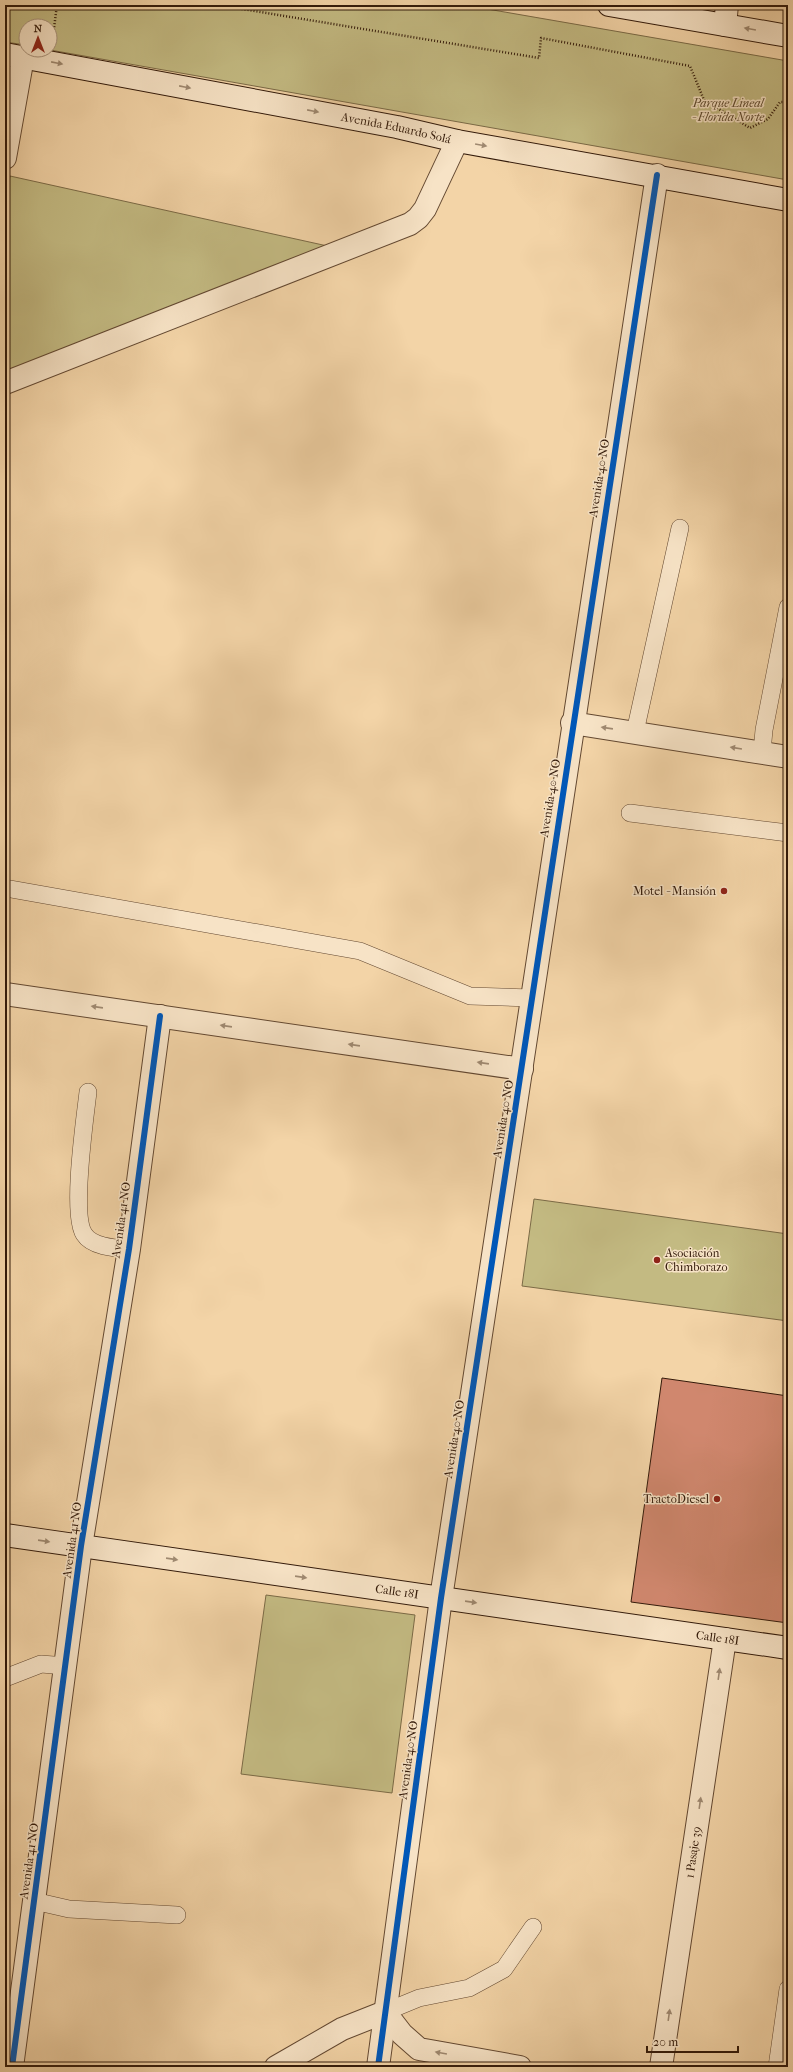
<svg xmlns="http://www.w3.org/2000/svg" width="793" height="2072" font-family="'IM FELL French Canon',serif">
  <rect width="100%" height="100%" fill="#f3d4a7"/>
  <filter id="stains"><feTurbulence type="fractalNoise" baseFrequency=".005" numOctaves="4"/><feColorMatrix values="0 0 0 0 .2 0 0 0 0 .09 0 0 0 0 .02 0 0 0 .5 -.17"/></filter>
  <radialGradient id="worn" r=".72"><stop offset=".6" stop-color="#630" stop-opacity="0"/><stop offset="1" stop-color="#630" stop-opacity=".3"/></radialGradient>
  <g fill="#c3ba82" stroke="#7b6a46">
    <polygon points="5,5 464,5 788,61 788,180 50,50 50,26 26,26 26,45 5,42"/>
    <polygon points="10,176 332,247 5,377 5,203"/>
    <polygon points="534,1199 788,1234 788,1321 522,1286"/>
    <polygon points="266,1595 415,1615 392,1793 241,1774"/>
  </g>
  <polygon fill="#d0876e" stroke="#331a0a" points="662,1378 788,1396 788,1623 631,1602"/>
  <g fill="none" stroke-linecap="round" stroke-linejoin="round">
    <defs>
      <g id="lane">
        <polyline points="635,732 680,528"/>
        <polyline points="762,752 764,730 788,607"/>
        <polyline points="630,813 788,833"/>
        <polyline points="5,888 360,951 470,996 531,998"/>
        <path d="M 88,1092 C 85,1118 71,1214 84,1234 C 92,1247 115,1248 129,1249"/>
        <polyline points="5,1678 41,1664 66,1666"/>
        <polyline points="34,1901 69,1909 177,1915"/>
        <polyline points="385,2012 419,1998 469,1988 504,1969 533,1927"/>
        <polyline points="777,2067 788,1989"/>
      </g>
      <g id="street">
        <polyline points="725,25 727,5"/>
        <polyline points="5,158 23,57"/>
        <polyline points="5,383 410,224 418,218 425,209 457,141"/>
        <polyline points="572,723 788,757"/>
        <polyline points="5,994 522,1069"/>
        <polyline points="12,2067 81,1546 129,1249 160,1016"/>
        <polyline points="276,2067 342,2029 385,2012 402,2034 419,2049 520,2067"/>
        <polyline points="378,2067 441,1598 657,175"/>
        <path id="s1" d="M 661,2067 L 725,1639"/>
      </g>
      <g id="secondary">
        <polyline points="609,5 788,36"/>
        <path id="s2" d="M 5,54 L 397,127 L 457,141 L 788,200"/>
        <path id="s3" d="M 5,1535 L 788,1648"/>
      </g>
    </defs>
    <use href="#lane" stroke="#634831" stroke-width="18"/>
    <use href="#street" stroke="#634831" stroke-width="24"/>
    <use href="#secondary" stroke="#331a0a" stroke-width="24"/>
    <g stroke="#331a0a" stroke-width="2.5" stroke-dasharray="1 2" stroke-linecap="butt">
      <polyline points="218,5 539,58 541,38 690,66 704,100 750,128 768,119 780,102 788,102"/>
      <polyline points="53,36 57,5"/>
    </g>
    <use href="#lane" stroke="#f7e3c6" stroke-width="17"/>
    <use href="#street" stroke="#f7e3c6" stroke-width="22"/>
    <use href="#secondary" stroke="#f7e3c6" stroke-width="22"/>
    <defs>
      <g id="cycleway">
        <polyline points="12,2067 81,1546 129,1249 160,1016"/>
        <polyline points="378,2067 441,1598 657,175"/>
      </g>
    </defs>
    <use href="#cycleway" stroke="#f7e3c6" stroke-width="8"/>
    <use href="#cycleway" stroke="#0057b8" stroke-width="6"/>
  </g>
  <defs><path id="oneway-solid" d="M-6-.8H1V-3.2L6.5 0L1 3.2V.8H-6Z"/></defs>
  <g fill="#9f8971">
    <use href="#oneway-solid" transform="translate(750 29) rotate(-170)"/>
    <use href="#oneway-solid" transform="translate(57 63) rotate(11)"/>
    <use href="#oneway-solid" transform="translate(185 87) rotate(11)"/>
    <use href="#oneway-solid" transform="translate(313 111) rotate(11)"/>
    <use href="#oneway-solid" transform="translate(481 145) rotate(10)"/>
    <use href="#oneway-solid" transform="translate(607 728) rotate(-172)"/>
    <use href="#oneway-solid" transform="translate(736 748) rotate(-171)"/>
    <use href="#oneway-solid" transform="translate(97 1007) rotate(-172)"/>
    <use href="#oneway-solid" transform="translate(226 1026) rotate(-172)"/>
    <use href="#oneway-solid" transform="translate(354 1045) rotate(-172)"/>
    <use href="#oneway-solid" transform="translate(483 1063) rotate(-172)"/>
    <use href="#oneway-solid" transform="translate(44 1541) rotate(8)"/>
    <use href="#oneway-solid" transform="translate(172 1559) rotate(8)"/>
    <use href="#oneway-solid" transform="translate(301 1577) rotate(8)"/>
    <use href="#oneway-solid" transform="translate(471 1602) rotate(8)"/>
    <use href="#oneway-solid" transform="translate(719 1674) rotate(-82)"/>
    <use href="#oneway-solid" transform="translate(700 1803) rotate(-82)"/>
    <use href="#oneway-solid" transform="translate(669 2015) rotate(-82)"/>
    <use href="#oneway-solid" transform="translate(441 2053) rotate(-170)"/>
  </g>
  <g fill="#8f2418" stroke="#f7e3c6" stroke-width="1.5">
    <circle cx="724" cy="891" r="4"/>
    <circle cx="657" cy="1260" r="4"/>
    <circle cx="717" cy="1499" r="4"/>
  </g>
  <g text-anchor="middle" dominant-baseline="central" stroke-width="3" stroke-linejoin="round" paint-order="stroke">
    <g font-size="12" font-style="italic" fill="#5e4a2e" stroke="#f7e3c6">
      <text x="728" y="103">Parque Lineal<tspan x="728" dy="14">- Florida Norte</tspan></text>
    </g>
    <g font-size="12" fill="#331a0a" stroke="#f7e3c6">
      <text stroke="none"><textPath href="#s2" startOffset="398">Avenida Eduardo Solá</textPath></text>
      <text transform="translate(599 478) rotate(-81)">Avenida 40 NO</text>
      <text transform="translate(550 798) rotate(-81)">Avenida 40 NO</text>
      <text transform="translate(503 1119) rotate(-81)">Avenida 40 NO</text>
      <text transform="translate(121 1220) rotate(-82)">Avenida 41 NO</text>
      <text transform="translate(454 1439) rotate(-81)">Avenida 40 NO</text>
      <text transform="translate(72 1540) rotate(-82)">Avenida 41 NO</text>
      <text stroke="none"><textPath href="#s3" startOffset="396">Calle 18I</textPath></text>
      <text stroke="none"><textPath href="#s3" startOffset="720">Calle 18I</textPath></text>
      <text transform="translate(408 1760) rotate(-82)">Avenida 40 NO</text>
      <text stroke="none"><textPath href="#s1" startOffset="217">1 Pasaje 39</textPath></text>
      <text transform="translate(29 1861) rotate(-82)">Avenida 41 NO</text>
    </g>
    <g font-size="12" fill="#331a0a" stroke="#f7e3c6" text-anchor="end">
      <text x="716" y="891">Motel - Mansión</text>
      <text x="665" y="1253" text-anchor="start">Asociación<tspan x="665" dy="14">Chimborazo</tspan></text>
      <text x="709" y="1499">TractoDiesel</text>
    </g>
  </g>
  <rect width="793" height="2072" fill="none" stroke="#f3d4a7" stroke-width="20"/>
  <rect x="6" y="6" width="781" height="2060" fill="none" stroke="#331a0a" stroke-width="2"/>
  <rect x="10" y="10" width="773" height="2052" fill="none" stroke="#331a0a"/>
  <g transform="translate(38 38)"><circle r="19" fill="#f7e3c6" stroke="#a9937b"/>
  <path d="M0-3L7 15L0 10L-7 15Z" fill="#8f2418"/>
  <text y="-6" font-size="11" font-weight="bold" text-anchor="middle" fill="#331a0a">N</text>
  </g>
  <path d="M647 2046v6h91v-6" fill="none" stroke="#331a0a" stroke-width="2"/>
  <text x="653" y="2046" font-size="12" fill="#331a0a" stroke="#f7e3c6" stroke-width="3" paint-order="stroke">20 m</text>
  <rect width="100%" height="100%" filter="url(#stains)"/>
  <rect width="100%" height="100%" fill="url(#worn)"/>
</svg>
